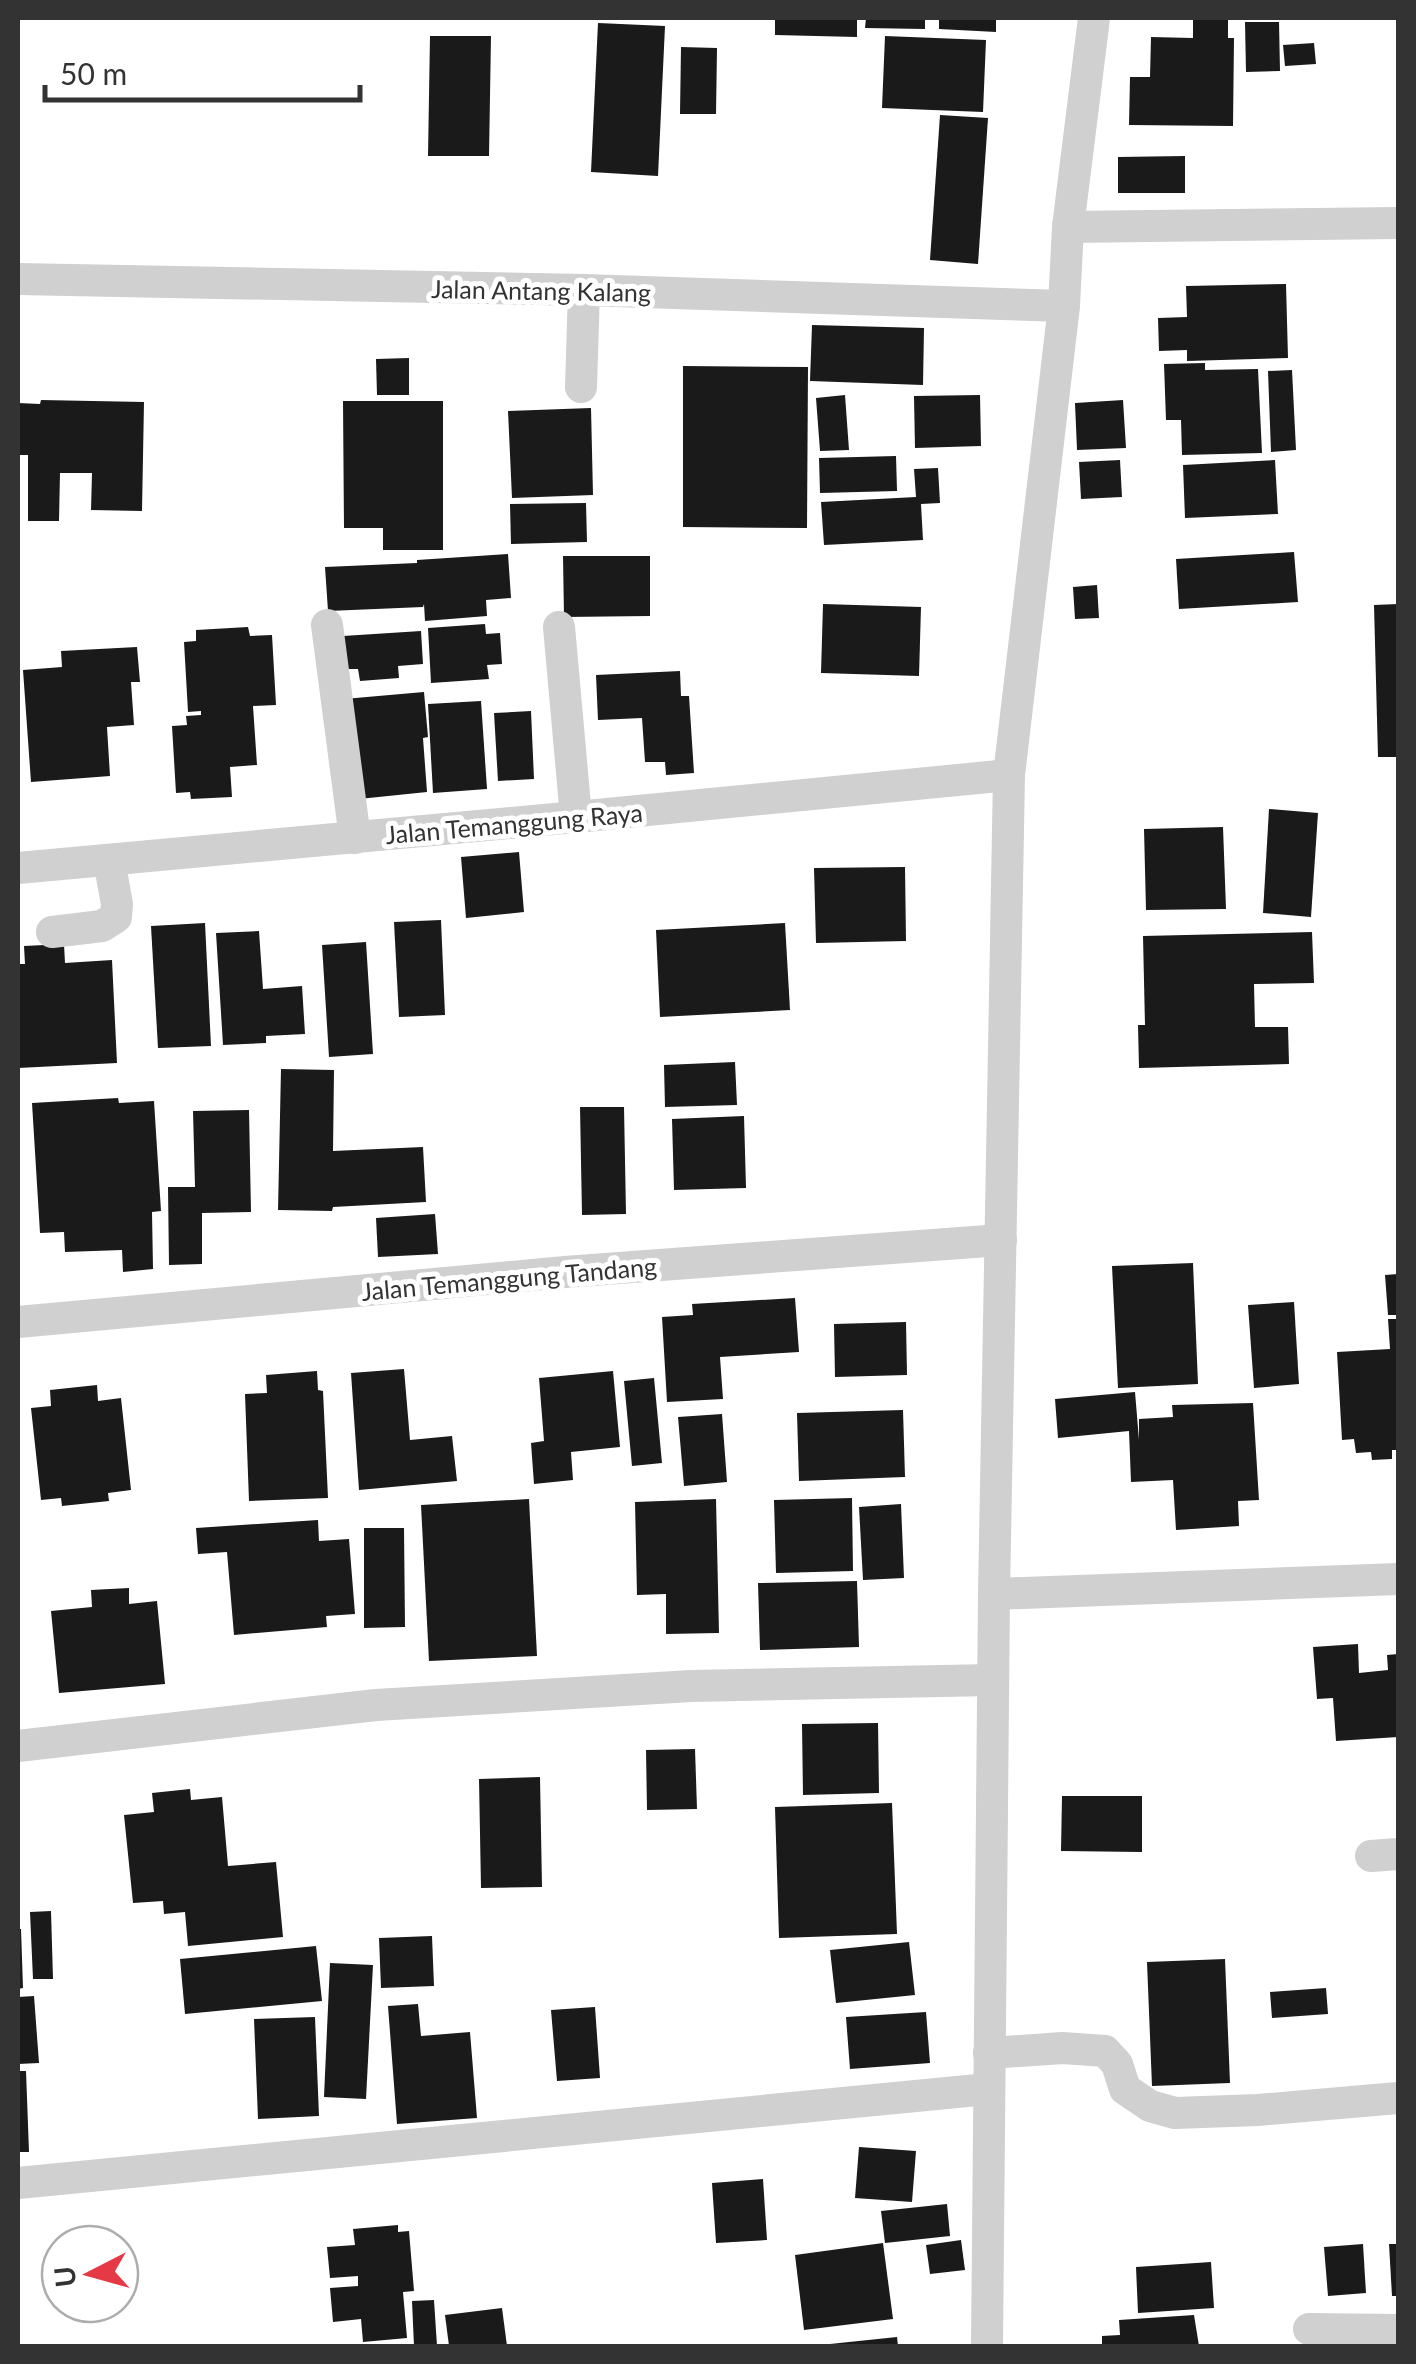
<svg xmlns="http://www.w3.org/2000/svg" width="1416" height="2364" font-family="Lato,sans-serif">
  <rect width="100%" height="100%" fill="#fff"/>
  <g fill="#1a1a1a">
    <polygon points="775,18 857,18 857,37 775,35"/>
    <polygon points="866,18 925,18 925,29 865,28"/>
    <polygon points="939,18 996,18 996,32 939,29"/>
    <polygon points="1193,18 1228,18 1228,38 1234,38 1233,126 1129,125 1130,77 1150,77 1151,37 1193,38"/>
    <polygon points="1245,22 1279,22 1280,71 1246,72"/>
    <polygon points="598,23 665,26 658,176 591,172"/>
    <polygon points="430,36 491,36 489,156 428,156"/>
    <polygon points="885,36 986,40 983,112 882,108"/>
    <polygon points="1314,43 1316,64 1285,66 1283,45"/>
    <polygon points="681,47 717,48 716,114 680,114"/>
    <polygon points="940,115 988,118 978,264 930,260"/>
    <polygon points="1185,156 1185,193 1118,193 1118,157"/>
    <polygon points="1286,284 1288,358 1187,361 1187,350 1159,351 1158,318 1187,317 1186,286"/>
    <polygon points="812,325 924,328 923,385 810,381"/>
    <polygon points="409,358 409,395 377,395 376,359"/>
    <polygon points="1205,363 1205,370 1258,369 1262,453 1182,455 1181,420 1166,420 1164,364"/>
    <polygon points="683,366 808,367 807,528 683,527"/>
    <polygon points="1292,370 1296,450 1271,452 1268,371"/>
    <polygon points="845,395 849,450 820,451 816,398"/>
    <polygon points="980,395 981,446 915,448 914,396"/>
    <polygon points="41,400 144,402 142,511 91,510 92,473 60,473 59,521 28,521 28,455 18,455 18,403 40,404"/>
    <polygon points="1123,400 1126,448 1077,450 1075,403"/>
    <polygon points="343,401 443,401 443,550 383,550 383,528 344,528"/>
    <polygon points="591,408 593,495 512,498 508,411"/>
    <polygon points="896,456 897,491 820,493 819,458"/>
    <polygon points="1120,460 1122,497 1081,499 1079,462"/>
    <polygon points="1275,460 1278,514 1185,518 1183,465"/>
    <polygon points="938,468 940,503 921,504 923,540 824,545 821,502 916,497 914,469"/>
    <polygon points="586,503 587,542 511,544 510,504"/>
    <polygon points="1294,552 1298,602 1179,609 1176,559"/>
    <polygon points="508,554 511,598 486,600 487,616 425,621 424,604 423,607 328,611 325,567 417,563 417,560"/>
    <polygon points="563,556 650,556 650,616 564,617"/>
    <polygon points="1097,585 1099,618 1075,619 1073,587"/>
    <polygon points="823,604 921,607 919,676 821,673"/>
    <polygon points="1398,604 1398,757 1378,757 1374,605"/>
    <polygon points="485,624 486,634 500,633 502,664 487,665 489,679 431,683 428,628"/>
    <polygon points="248,627 250,636 272,635 276,705 253,706 257,765 230,767 232,797 191,799 190,792 176,793 172,726 187,725 186,716 201,715 201,711 188,712 184,642 196,641 196,630"/>
    <polygon points="421,631 423,664 398,666 399,678 360,681 358,669 346,669 343,636"/>
    <polygon points="137,647 140,682 131,682 134,725 107,727 110,776 31,782 23,670 62,667 61,651"/>
    <polygon points="680,671 681,696 689,696 694,773 666,775 665,762 645,762 642,718 598,720 596,675"/>
    <polygon points="424,692 428,737 423,738 427,792 359,799 344,699"/>
    <polygon points="481,701 487,789 433,793 428,704"/>
    <polygon points="531,711 534,779 498,781 494,713"/>
    <polygon points="1269,809 1318,813 1311,917 1263,913"/>
    <polygon points="1223,827 1226,909 1146,910 1144,829"/>
    <polygon points="519,852 524,912 466,918 461,857"/>
    <polygon points="905,867 906,941 816,943 814,868"/>
    <polygon points="441,920 445,1015 399,1017 394,922"/>
    <polygon points="205,923 211,1046 158,1048 151,926"/>
    <polygon points="785,923 790,1010 660,1017 656,930"/>
    <polygon points="259,931 263,989 302,986 305,1034 266,1036 266,1043 223,1045 216,933"/>
    <polygon points="1312,932 1314,983 1254,984 1255,1027 1288,1027 1289,1064 1139,1068 1138,1025 1145,1025 1143,936"/>
    <polygon points="366,942 373,1054 329,1057 322,945"/>
    <polygon points="64,944 65,963 112,960 117,1063 18,1068 18,964 25,964 24,946"/>
    <polygon points="735,1062 737,1105 665,1107 664,1065"/>
    <polygon points="281,1069 334,1070 333,1151 423,1147 426,1202 333,1207 332,1211 278,1210"/>
    <polygon points="118,1098 119,1103 154,1101 161,1211 152,1212 153,1269 123,1272 122,1250 65,1252 64,1232 40,1233 32,1103"/>
    <polygon points="580,1107 624,1107 626,1214 582,1215"/>
    <polygon points="249,1110 251,1212 202,1213 202,1264 169,1265 168,1187 195,1187 193,1111"/>
    <polygon points="744,1116 746,1188 674,1190 672,1119"/>
    <polygon points="435,1214 438,1254 378,1257 376,1218"/>
    <polygon points="1193,1263 1198,1384 1118,1388 1112,1266"/>
    <polygon points="1398,1274 1398,1315 1388,1315 1385,1275"/>
    <polygon points="795,1298 799,1352 720,1357 723,1399 667,1402 662,1317 693,1315 692,1304"/>
    <polygon points="1294,1302 1299,1384 1254,1388 1248,1305"/>
    <polygon points="1388,1319 1398,1319 1398,1450 1392,1450 1392,1459 1372,1460 1371,1452 1356,1453 1354,1439 1342,1440 1337,1352 1390,1349"/>
    <polygon points="906,1322 907,1375 835,1377 834,1324"/>
    <polygon points="404,1369 410,1440 452,1436 457,1481 359,1490 351,1373"/>
    <polygon points="317,1371 318,1390 323,1391 328,1498 249,1501 245,1394 267,1393 266,1375"/>
    <polygon points="613,1371 620,1447 571,1452 573,1480 534,1484 531,1443 544,1441 539,1378"/>
    <polygon points="654,1378 662,1463 632,1466 624,1381"/>
    <polygon points="97,1385 98,1401 121,1398 131,1490 108,1493 109,1501 62,1506 61,1498 41,1500 31,1408 51,1406 50,1390"/>
    <polygon points="1135,1392 1139,1440 1139,1419 1173,1417 1172,1405 1253,1403 1259,1500 1238,1501 1239,1526 1176,1530 1173,1480 1131,1482 1129,1431 1058,1438 1055,1399"/>
    <polygon points="903,1410 905,1477 799,1481 797,1413"/>
    <polygon points="722,1414 727,1482 684,1486 678,1417"/>
    <polygon points="852,1498 853,1571 776,1573 774,1500"/>
    <polygon points="529,1499 537,1656 429,1661 421,1505"/>
    <polygon points="716,1499 719,1633 666,1634 666,1594 637,1595 635,1502"/>
    <polygon points="901,1504 904,1578 863,1580 859,1507"/>
    <polygon points="318,1520 319,1541 349,1539 355,1614 326,1616 327,1627 234,1635 227,1552 198,1554 196,1528"/>
    <polygon points="364,1528 404,1528 405,1627 364,1628"/>
    <polygon points="857,1581 859,1647 760,1650 758,1583"/>
    <polygon points="129,1588 129,1604 157,1601 165,1684 59,1693 51,1611 92,1607 91,1590"/>
    <polygon points="1358,1644 1359,1673 1388,1670 1387,1655 1398,1654 1398,1737 1336,1741 1333,1698 1317,1699 1313,1647"/>
    <polygon points="878,1723 879,1793 803,1795 802,1724"/>
    <polygon points="695,1749 697,1809 647,1810 646,1750"/>
    <polygon points="540,1777 542,1887 481,1888 479,1779"/>
    <polygon points="190,1789 191,1800 222,1797 228,1866 276,1862 283,1937 188,1946 185,1912 164,1914 163,1901 133,1903 124,1815 154,1812 152,1793"/>
    <polygon points="1062,1796 1142,1796 1142,1852 1061,1851"/>
    <polygon points="892,1803 897,1934 779,1938 775,1807"/>
    <polygon points="51,1911 53,1979 33,1979 30,1912"/>
    <polygon points="18,1929 21,1929 23,1988 18,1989"/>
    <polygon points="432,1936 434,1986 381,1988 379,1938"/>
    <polygon points="909,1942 915,1995 836,2003 830,1950"/>
    <polygon points="316,1946 322,2001 185,2014 180,1959"/>
    <polygon points="1225,1959 1230,2083 1152,2086 1147,1962"/>
    <polygon points="330,1963 373,1965 366,2099 324,2097"/>
    <polygon points="1326,1988 1328,2014 1272,2018 1270,1992"/>
    <polygon points="34,1996 39,2063 18,2064 18,1997"/>
    <polygon points="418,2004 421,2036 470,2032 477,2118 397,2124 388,2006"/>
    <polygon points="595,2007 600,2078 557,2081 551,2010"/>
    <polygon points="926,2012 930,2063 850,2069 846,2017"/>
    <polygon points="315,2017 319,2116 258,2119 254,2019"/>
    <polygon points="18,2071 26,2071 29,2152 18,2152"/>
    <polygon points="859,2147 916,2151 912,2202 855,2198"/>
    <polygon points="763,2179 767,2240 716,2243 712,2183"/>
    <polygon points="947,2204 950,2236 885,2243 881,2211"/>
    <polygon points="398,2225 398,2232 409,2231 414,2291 403,2292 407,2338 363,2342 361,2319 333,2322 330,2288 358,2286 358,2276 330,2278 327,2247 355,2245 353,2229"/>
    <polygon points="961,2240 965,2270 930,2274 926,2245"/>
    <polygon points="883,2243 893,2319 804,2330 795,2255"/>
    <polygon points="1363,2244 1366,2293 1328,2296 1324,2247"/>
    <polygon points="1389,2244 1398,2244 1398,2296 1392,2296"/>
    <polygon points="1211,2262 1214,2308 1138,2313 1136,2267"/>
    <polygon points="434,2300 437,2346 414,2346 412,2301"/>
    <polygon points="502,2308 507,2346 449,2346 445,2315"/>
    <polygon points="1194,2315 1199,2346 1102,2346 1102,2336 1120,2335 1119,2320"/>
    <polygon points="897,2337 898,2346 830,2346 830,2344"/>
  </g>
  <g fill="none" stroke-linecap="round" stroke-linejoin="round">
    <g stroke="#d0d0d0" stroke-width="32">
      <polyline points="1068,227 1398,223"/>
      <polyline points="18,279 584,290 1064,306"/>
      <polyline points="581,387 584,290"/>
      <polyline points="327,625 355,838"/>
      <polyline points="559,627 576,817"/>
      <polyline points="18,868 576,817 1009,775"/>
      <polyline points="52,932 102,926 116,917 117,904 109,860"/>
      <polyline points="18,1322 565,1272 1001,1240"/>
      <polyline points="994,1594 1398,1579"/>
      <polyline points="18,1746 376,1705 691,1686 993,1680"/>
      <polyline points="1371,1856 1398,1854"/>
      <polyline points="989,2053 1063,2048 1105,2051 1117,2064 1125,2089 1150,2106 1175,2113 1258,2110 1398,2098"/>
      <polyline points="18,2183 988,2089"/>
      <polyline points="1309,2329 1398,2330"/>
      <polyline points="987,2346 994,1594 1009,775 1064,306 1068,227 1094,18"/>
    </g>
  </g>
  <g text-anchor="middle" dominant-baseline="central" stroke-width="10" stroke-linejoin="round" paint-order="stroke">
    <g font-size="25" fill="#333" stroke="#fff">
      <text transform="translate(541 290) rotate(1)">Jalan Antang Kalang</text>
      <text transform="translate(514 823) rotate(-5)">Jalan Temanggung Raya</text>
      <text transform="translate(509 1278) rotate(-5)">Jalan Temanggung Tandang</text>
    </g>
  </g>
  <rect width="1416" height="2364" fill="none" stroke="#333333" stroke-width="40"/>
  <g transform="translate(90 2274) rotate(264)"><circle r="48" fill="#ffffff" stroke="#adadad" stroke-width="2.5"/>
  <path d="M0-8L18 38L0 25L-18 38Z" fill="#e63946"/>
  <text y="-15" font-size="28" font-weight="bold" text-anchor="middle" fill="#333333">U</text>
  </g>
  <path d="M45 85v15h315v-15" fill="none" stroke="#333333" stroke-width="5"/>
  <text x="60" y="85" font-size="30" fill="#333333" stroke="#ffffff" stroke-width="8" paint-order="stroke">50 m</text>
</svg>
